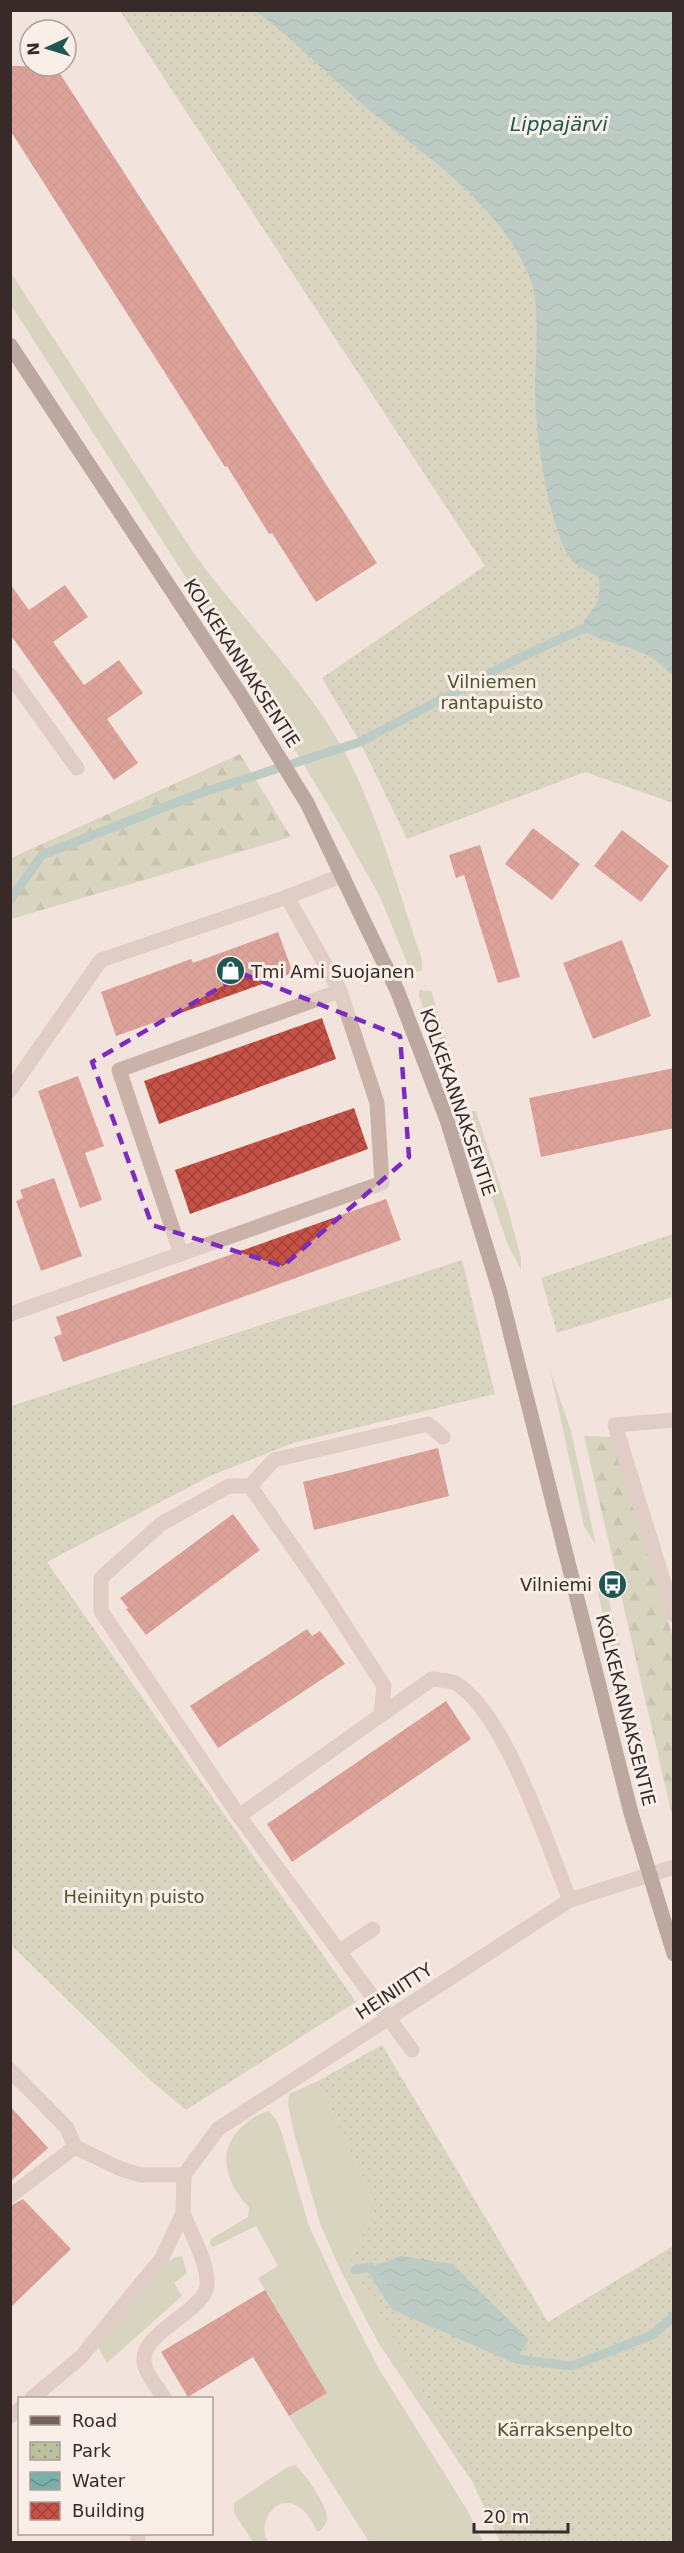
<svg xmlns="http://www.w3.org/2000/svg" width="684" height="2553" font-family="'DejaVu Sans',sans-serif">
  <defs>
    <pattern id="forest-firs" width="22" height="20" patternUnits="userSpaceOnUse" patternTransform="scale(1.5)"><rect width="22" height="20" fill="#bac19c"/><path d="M5 1l3.5 6h-7zM16 11l3.5 6h-7z" fill="#989d7f"/></pattern>
    <pattern id="park-dots" width="8" height="8" patternUnits="userSpaceOnUse" patternTransform="scale(1.5)"><rect width="8" height="8" fill="#bac19c"/><path d="M2 2h.1M6 6h.1" fill="none" stroke="#989d7f" stroke-width="1.8" stroke-linecap="round"/></pattern>
    <pattern id="water-waves" width="16" height="10" patternUnits="userSpaceOnUse" patternTransform="scale(1.5)"><rect width="16" height="10" fill="#7bafa9"/><path d="M0 5q4-4 8 0t8 0" fill="none" stroke="#668f8a"/></pattern>
    <pattern id="building-cross-hatch" width="8" height="8" patternUnits="userSpaceOnUse" patternTransform="scale(1.5)"><rect width="8" height="8" fill="#c65146"/><path d="M0 0l8 8M0 8l8-8" fill="none" stroke="#a2433a"/></pattern>
  </defs>
  <rect width="100%" height="100%" fill="#f2e4dc"/>
  <g fill="#bac19c">
    <path d="M 11,273 L 193,552 C 241,619 304,678 344,751 C 379,816 398,890 422,959 L 422,970 L 417,972 L 408,965 L 380,897 L 334,815 L 269,707 L 11,305 Z"/>
    <path d="M 420,990 L 431,991 L 450,1050 C 432,1036 426,1013 418,994 Z"/>
    <polygon points="476,1111 509,1213 521,1258 521,1270 508,1245 465,1120 468,1112"/>
    <polygon points="550,1370 571,1431 596,1545 584,1526"/>
    <polygon points="604,1580 654,1786 641,1765 632,1741 598,1593"/>
    <polygon points="318,2081 376,2207 350,2261 473,2483 379,2344 340,2269 321,2226 296,2141 288,2105 289,2094"/>
    <path d="M 269,2111 L 276,2119 L 281,2131 L 309,2226 L 344,2301 L 379,2369 L 466,2508 L 483,2542 L 369,2542 L 289,2416 L 327,2393 L 258,2278 L 278,2266 L 256,2226 L 213,2247 L 210,2244 L 211,2239 L 248,2217 L 249,2207 C 225,2183 215,2149 244,2125 C 251,2119 260,2113 269,2111 Z"/>
    <polygon points="182,2256 187,2273 174,2283 182,2296 107,2363 98,2347 167,2263 175,2257"/>
    <path d="M 295,2465 C 305,2473 328,2506 327,2519 C 327,2524 323,2527 320,2531 L 317,2531 C 312,2522 308,2513 300,2508 C 278,2491 256,2522 268,2542 L 253,2542 L 234,2513 L 234,2503 L 286,2468 Z"/>
  </g>
  <g fill="url(#forest-firs)">
    <polygon points="240,754 291,837 11,919 11,858"/>
    <polygon points="584,1436 613,1437 673,1638 673,1819"/>
  </g>
  <g fill="url(#park-dots)">
    <polygon points="120,11 673,11 673,803 585,772 407,839 360,742 322,678 485,566"/>
    <polygon points="673,1234 673,1297 557,1333 541,1278"/>
    <polygon points="462,1260 495,1394 293,1443 210,1476 47,1562 356,2002 186,2110 150,2080 11,1945 11,1406"/>
    <polygon points="382,2045 548,2322 673,2246 673,2542 500,2542 473,2483 350,2261 376,2207 318,2081"/>
  </g>
  <g fill="url(#water-waves)">
    <path d="M 255,11 L 673,11 L 673,675 C 665,668 656,660 647,655 C 632,647 590,638 582,629 C 589,603 602,614 599,578 C 591,572 579,568 573,561 C 548,535 533,418 535,381 C 536,355 540,305 531,281 C 500,199 417,152 354,97 C 320,68 291,36 255,11 Z"/>
    <polygon points="401,2256 452,2264 529,2340 516,2359 395,2306 370,2267"/>
  </g>
  <g fill="none" stroke-linecap="round" stroke-linejoin="round">
    <g stroke="#7bafa9" stroke-width="9">
      <polyline points="10,900 42,855 198,794 360,742 519,658 582,629"/>
      <polyline points="355,2270 370,2267 395,2306 516,2359 572,2366 652,2335 674,2316"/>
    </g>
  </g>
  <g fill="url(#building-cross-hatch)">
    <polygon points="10,66 55,66 377,563 316,602 272,533 269,534 227,466 225,467 10,130"/>
    <polygon points="10,584 29,610 65,585 88,617 53,642 84,685 119,660 143,693 107,719 138,763 114,780 10,634"/>
    <polygon points="533,828 580,864 552,900 505,864"/>
    <polygon points="622,830 669,866 641,902 594,866"/>
    <polygon points="480,845 520,977 498,983 464,875 456,878 449,855"/>
    <polygon points="278,932 293,973 116,1036 101,992 191,959 193,963"/>
    <polygon points="622,940 651,1016 593,1039 563,963"/>
    <polygon points="322,1018 336,1059 159,1124 144,1081"/>
    <polygon points="674,1068 674,1128 541,1157 529,1098"/>
    <polygon points="78,1076 104,1146 85,1153 102,1200 80,1208 38,1091"/>
    <polygon points="354,1108 368,1149 190,1214 175,1170"/>
    <polygon points="54,1178 82,1256 41,1271 16,1201 23,1198 20,1190"/>
    <polygon points="386,1199 401,1240 63,1362 54,1337 62,1334 56,1317"/>
    <polygon points="438,1448 449,1496 314,1530 303,1482"/>
    <polygon points="233,1514 260,1550 146,1635 126,1609 128,1608 120,1598"/>
    <polygon points="307,1629 312,1636 320,1631 345,1664 218,1748 190,1706"/>
    <polygon points="446,1701 471,1739 292,1862 267,1824"/>
    <polygon points="10,2106 48,2148 10,2182"/>
    <polygon points="23,2199 71,2249 10,2308 10,2206"/>
    <polygon points="265,2290 327,2393 289,2416 253,2357 188,2397 161,2352"/>
  </g>
  <g fill="none" stroke-linecap="round" stroke-linejoin="round">
    <g stroke="#cab2a8" stroke-width="15">
      <polyline points="10,675 77,768"/>
      <polyline points="10,1090 101,960 287,897 343,875"/>
      <polyline points="181,1254 119,1070 340,991"/>
      <polyline points="10,1314 382,1183 377,1103 340,991 287,897"/>
      <polyline points="674,1420 615,1425 674,1615"/>
      <polyline points="250,1486 274,1460 428,1424 443,1437"/>
      <path d="M 381,1715 L 432,1679 C 439,1680 449,1680 455,1683 C 505,1711 547,1845 570,1900"/>
      <polyline points="239,1816 381,1715 384,1686 317,1582 250,1486 229,1486 161,1524 101,1578 101,1611 239,1816 412,2050"/>
      <polyline points="340,1951 373,1929"/>
      <polyline points="10,2070 67,2128 75,2147 121,2169 141,2175 184,2175 183,2213 162,2258 81,2357 32,2398"/>
      <polyline points="10,2196 75,2147"/>
      <path d="M 164,2398 C 158,2388 148,2377 145,2366 C 134,2335 203,2313 207,2286 C 209,2265 191,2233 183,2213"/>
      <polyline points="10,2416 20,2409"/>
      <polyline points="138,2534 138,2542"/>
    </g>
    <polyline stroke="#cab2a8" stroke-width="15" points="184,2175 218,2129 570,1900 674,1867"/>
    <polyline stroke="#795f59" stroke-width="15" points="10,345 240,694 307,803 397,990 447,1120 500,1292 631,1813 674,1954"/>
  </g>
  <path d="M0 0H684V2553H0ZM 243,974 L 400,1036 L 409,1157 L 283,1266 L 152,1225 L 92,1062 Z" fill="#f2e4dc" fill-opacity=".55" fill-rule="evenodd"/>
  <path fill="none" stroke="#7b2cbf" stroke-width="4.5" stroke-dasharray="12 8" stroke-linejoin="round" d="M 243,974 L 400,1036 L 409,1157 L 283,1266 L 152,1225 L 92,1062 Z"/>
  <defs>
    <symbol id="shop-disc" viewBox="-11 -11 22 22"><circle r="9.5" fill="#1d5853" stroke="#faefe8"/><path d="M-5-2.5h2.3a2.7 3.5 0 0 1 5.4 0H5L5.5 6h-11ZM-1.5-2.5h3a1.5 2.3 0 0 0-3 0Z" fill="#fff"/></symbol>
    <symbol id="bus-disc" viewBox="-11 -11 22 22"><circle r="9.5" fill="#1d5853" stroke="#faefe8"/><path d="M-5-6H5V4H4V6H2V4H-2V6H-4V4H-5ZM-3.5-4V0h7V-4ZM-3.5 1.2v1.5H-2V1.2ZM2 1.2v1.5H3.5V1.2Z" fill="#fff"/></symbol>
  </defs>
  <g fill-rule="evenodd">
    <use href="#shop-disc" x="214" y="954" width="33" height="33"/>
    <use href="#bus-disc" x="596" y="1568" width="33" height="33"/>
  </g>
  <g text-anchor="middle" dominant-baseline="central" stroke-width="6" stroke-linejoin="round" paint-order="stroke">
    <g font-size="18" fill="#372a28" stroke="#faefe8">
      <text transform="translate(242 663) rotate(57)">KOLKEKANNAKSENTIE</text>
      <text transform="translate(458 1102) rotate(71)">KOLKEKANNAKSENTIE</text>
      <text transform="translate(626 1710) rotate(76)">KOLKEKANNAKSENTIE</text>
      <text transform="translate(394 1991) rotate(-33)">HEINIITTY</text>
    </g>
    <g font-size="18" fill="#4c552c" stroke="#faefe8">
      <text x="492" y="681">Vilniemen<tspan x="492" dy="21">rantapuisto</tspan></text>
      <text x="134" y="1896">Heiniityn puisto</text>
      <text x="565" y="2429">Kärraksenpelto</text>
    </g>
    <g font-size="18" fill="#372a28" stroke="#faefe8" text-anchor="start">
      <text x="251" y="971">Tmi Ami Suojanen</text>
      <text x="592" y="1584" text-anchor="end">Vilniemi</text>
    </g>
    <g font-size="20" font-style="italic" fill="#1d5853" stroke="#faefe8">
      <text x="559" y="124">Lippajärvi</text>
    </g>
  </g>
  <rect width="684" height="2553" fill="none" stroke="#372a28" stroke-width="24"/>
  <rect x="18" y="2397" width="195" height="138" fill="#faefe8" stroke="#aca09b" stroke-width="1.5"/>
  <rect x="30" y="2416" width="30" height="9" fill="#795f59" stroke="#aca09b" stroke-width="1.5"/>
  <text x="72" y="2427" font-size="18" fill="#372a28">Road</text>
  <rect x="30" y="2442" width="30" height="18" fill="url(#park-dots)" stroke="#aca09b" stroke-width="1.5"/>
  <text x="72" y="2457" font-size="18" fill="#372a28">Park</text>
  <rect x="30" y="2472" width="30" height="18" fill="url(#water-waves)" stroke="#aca09b" stroke-width="1.5"/>
  <text x="72" y="2487" font-size="18" fill="#372a28">Water</text>
  <rect x="30" y="2502" width="30" height="18" fill="url(#building-cross-hatch)" stroke="#aca09b" stroke-width="1.5"/>
  <text x="72" y="2517" font-size="18" fill="#372a28">Building</text>
  <g transform="translate(48 48) rotate(266)"><circle r="28" fill="#faefe8" stroke="#aca09b" stroke-width="1.5"/>
  <path d="M0-4.5L10 22L0 15L-10 22Z" fill="#1d5853"/>
  <text y="-9" font-size="16" font-weight="bold" text-anchor="middle" fill="#372a28">N</text>
  </g>
  <path d="M474 2523v9h94v-9" fill="none" stroke="#372a28" stroke-width="3"/>
  <text x="483" y="2523" font-size="18" fill="#372a28" stroke="#faefe8" stroke-width="4.5" paint-order="stroke">20 m</text>
</svg>
